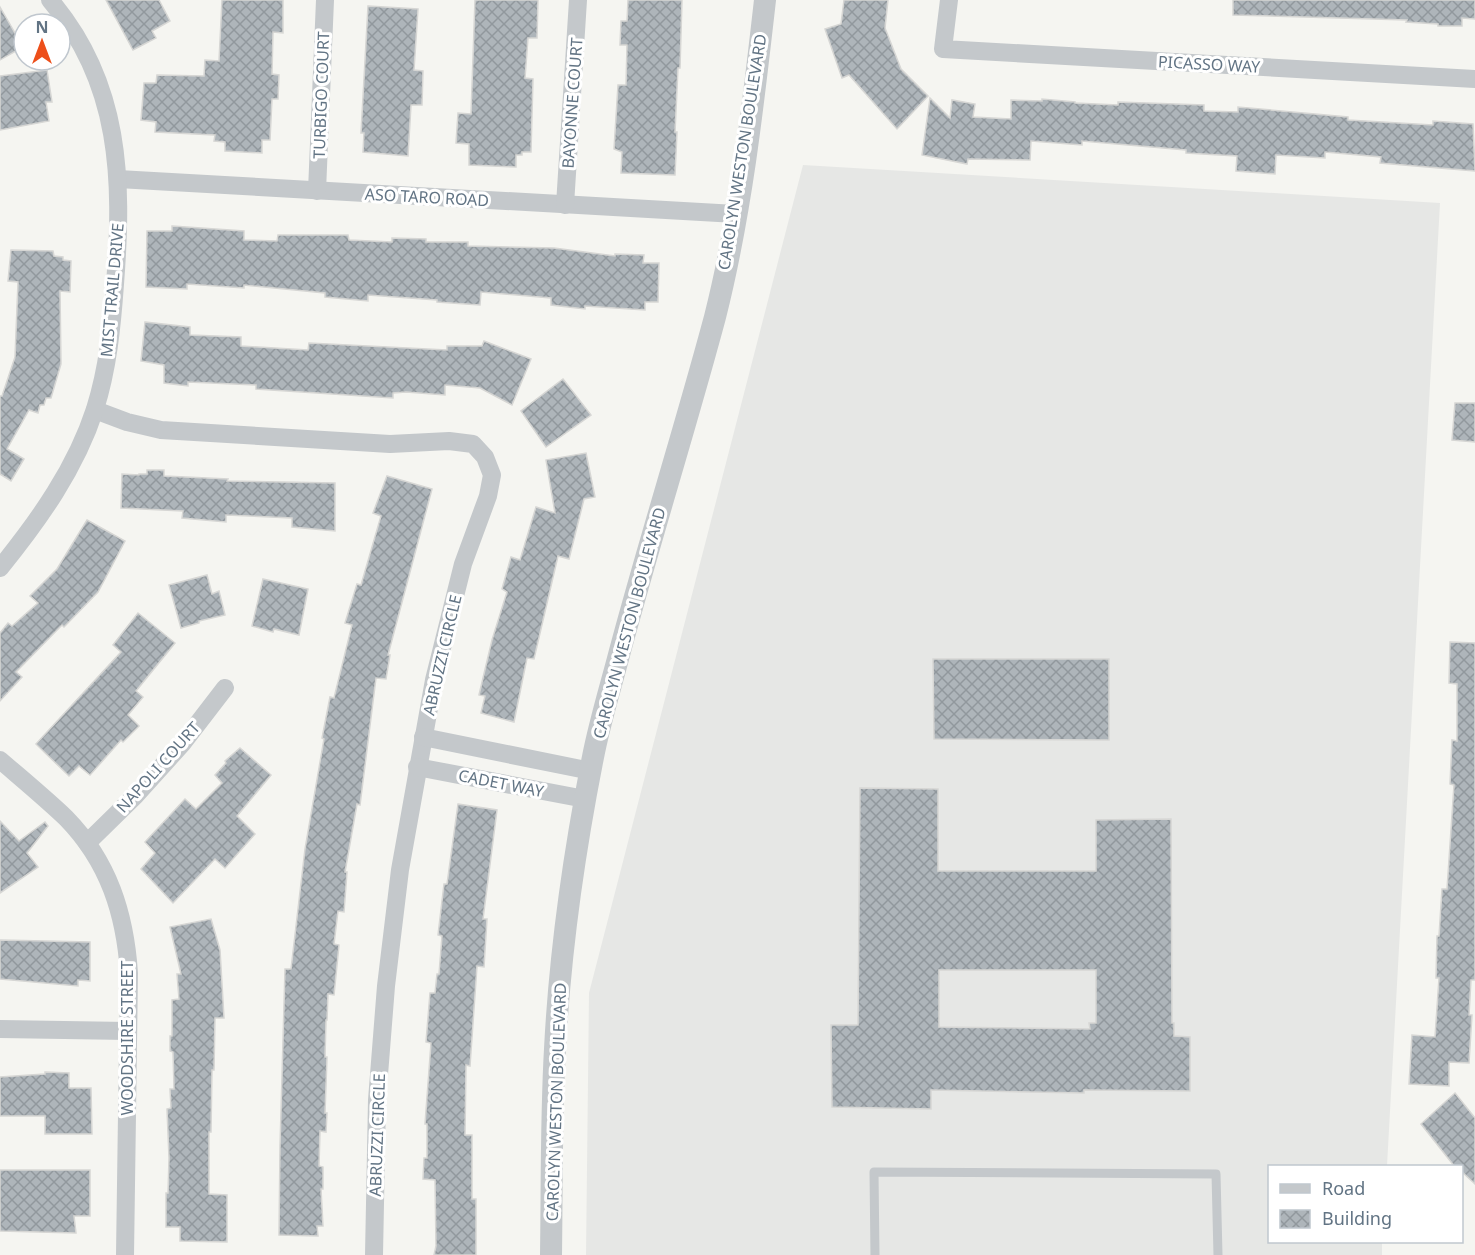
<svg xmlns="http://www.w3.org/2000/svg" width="1475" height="1255" font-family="'Noto Sans',sans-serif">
  <defs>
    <pattern id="building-cross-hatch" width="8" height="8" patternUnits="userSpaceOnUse" patternTransform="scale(1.5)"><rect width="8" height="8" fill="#aeb5ba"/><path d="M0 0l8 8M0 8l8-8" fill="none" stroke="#91989d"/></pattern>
  </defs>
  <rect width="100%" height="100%" fill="#f5f5f1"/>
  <polygon fill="#e6e7e5" points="803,165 1440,203 1387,1166 1270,1166 1270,1242 1382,1242 1382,1255 586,1255 589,993"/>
  <g fill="url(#building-cross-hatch)" stroke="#d6d6d4" stroke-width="1.5" fill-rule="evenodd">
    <polygon points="106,0 159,0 170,21 152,31 156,38 133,50"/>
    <polygon points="222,0 283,0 283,33 273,32 272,74 279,75 278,99 272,99 270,140 262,140 262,153 225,151 225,142 214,141 215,135 155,132 156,122 141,120 144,83 156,83 157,75 204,76 205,60 219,61"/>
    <polygon points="475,0 538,0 537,38 528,38 525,78 533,79 531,152 522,152 522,155 516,155 516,167 469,165 469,144 456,143 458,113 471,114"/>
    <polygon points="628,0 682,0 680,68 678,68 675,132 677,132 675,175 621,173 622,152 614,149 618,85 626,85 627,45 620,45 621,21 627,21"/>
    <polygon points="844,0 888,0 885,28 901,69 928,96 897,129 849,75 842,78 825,29 841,24"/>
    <polygon points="1233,0 1475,0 1475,19 1462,18 1462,26 1438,26 1438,24 1406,22 1407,20 1233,15"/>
    <polygon points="368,6 418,9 414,70 423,71 422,105 411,105 408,156 363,152 364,133 361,133"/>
    <polygon points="0,7 23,47 0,60"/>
    <polygon points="47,70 52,102 46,102 49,121 0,130 0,76"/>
    <polygon points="930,98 950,118 952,100 975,104 973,117 1011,119 1011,100 1042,101 1042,99 1075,102 1075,103 1118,105 1118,102 1204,105 1204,111 1238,112 1238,107 1348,117 1348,120 1433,125 1433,121 1473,124 1475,171 1380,163 1381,157 1325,152 1325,158 1276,155 1275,174 1236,171 1237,156 1186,153 1186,150 1082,141 1082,145 1031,141 1030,160 968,159 967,164 922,155"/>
    <polygon points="172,226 244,231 244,240 277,241 278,235 348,235 349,240 392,242 392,238 426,239 426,242 468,242 468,246 554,248 615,256 615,254 644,255 643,263 659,263 658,302 645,302 645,310 585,306 585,309 551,305 551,298 481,292 480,305 437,302 437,300 368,295 368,301 325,297 325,293 244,285 244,288 187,284 187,289 146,287 147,231 172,231"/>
    <polygon points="11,250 53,251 54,256 63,257 63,260 71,261 70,292 60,291 61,364 51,398 46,398 44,405 40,405 38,413 29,410 7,449 24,459 11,481 0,474 0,396 2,396 15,357 18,282 8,281"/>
    <polygon points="145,322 190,327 190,335 241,337 241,346 308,350 309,343 447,350 447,346 482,346 484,341 531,359 512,405 480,388 445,385 445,395 406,392 393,393 393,398 256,389 256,385 188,382 188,386 164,383 164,365 141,361"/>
    <polygon points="563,379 591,415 546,447 521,411"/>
    <polygon points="1455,403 1475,403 1475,442 1452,440"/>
    <polygon points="586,453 595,497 584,499 569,559 558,556 534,659 527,658 514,722 481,713 485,696 479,695 492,640 507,592 502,589 511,557 520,560 536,507 555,513 546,460"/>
    <polygon points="147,470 164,470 164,476 228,479 227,481 335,483 335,531 292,527 292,518 226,515 226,522 182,518 183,511 121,508 122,474 139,475 139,474 147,474"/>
    <polygon points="387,476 432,489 388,655 390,655 386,679 376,678 360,805 357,804 345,872 347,872 344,912 338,911 334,944 339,945 334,995 328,994 327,1020 326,1020 325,1057 327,1057 325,1113 327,1113 326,1132 320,1131 319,1166 323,1167 323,1189 321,1189 323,1226 317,1226 318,1236 279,1235 280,1147 285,969 291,969 305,849 324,739 322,738 330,697 334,698 352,625 345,623 357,584 361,585 381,516 373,513"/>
    <polygon points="87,520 125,541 98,592 64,627 62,625 16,672 22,677 0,701 0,633 8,623 12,626 38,603 30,596 57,569"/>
    <polygon points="207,575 212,594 219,591 225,615 199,621 199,623 181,628 169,585"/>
    <polygon points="263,579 308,589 299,635 274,629 273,632 252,626"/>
    <polygon points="138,613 175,643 136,691 143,697 128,715 139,726 123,742 121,740 90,775 79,766 69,776 36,744 121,652 113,645"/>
    <polygon points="1450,642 1475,643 1475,980 1471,980 1469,1015 1472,1015 1469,1063 1449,1062 1449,1086 1409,1084 1412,1035 1435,1037 1439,978 1436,978 1437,936 1439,936 1442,889 1447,889 1454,785 1450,784 1452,740 1457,741 1457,684 1449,683"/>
    <polygon points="933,659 1109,659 1109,740 934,739"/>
    <polygon points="240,748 271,775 237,816 255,834 225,868 215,859 173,903 141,869 155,853 145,842 185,799 196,809 222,783 215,775 226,763 225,761"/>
    <path d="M 860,788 L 938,789 L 938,871 L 1096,871 L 1096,820 L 1171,819 L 1172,1023 L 1174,1023 L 1174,1036 L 1190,1037 L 1190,1091 L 1084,1090 L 1084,1093 L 931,1090 L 931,1109 L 832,1107 L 831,1025 L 858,1025 ZM 939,970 L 1096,970 L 1096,1023 L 1089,1023 L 1090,1029 L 939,1027 Z"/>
    <polygon points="458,804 497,810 483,919 487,919 484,967 477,966 470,1066 466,1065 465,1135 472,1135 472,1199 476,1199 476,1255 434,1255 436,1246 435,1180 423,1179 424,1158 427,1158 427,1124 425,1124 431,1043 426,1042 430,993 435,993 437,974 439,974 442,936 438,935 444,884 447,884"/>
    <polygon points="0,821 19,841 45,822 48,826 27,853 38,867 0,893"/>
    <polygon points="211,919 220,950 224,1018 215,1018 214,1070 212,1070 211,1132 209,1132 209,1194 227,1195 227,1242 180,1241 180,1227 166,1227 166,1193 168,1193 169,1158 167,1109 171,1108 170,1089 174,1089 173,1052 170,1051 170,1036 172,1036 172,1000 179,999 177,974 181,974 170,927"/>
    <polygon points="0,940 90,942 90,981 78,980 78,986 0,979"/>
    <polygon points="45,1072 69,1073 69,1088 91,1088 92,1134 45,1134 45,1116 0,1116 0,1077 45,1074"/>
    <polygon points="1455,1093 1475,1118 1475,1184 1461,1171 1461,1167 1455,1167 1421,1124"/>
    <polygon points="0,1170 90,1170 90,1216 74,1216 76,1233 0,1231"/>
  </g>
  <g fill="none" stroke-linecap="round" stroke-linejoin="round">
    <polyline stroke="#c4c8cb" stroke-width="9" points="875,1255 874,1172 1216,1174 1218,1255"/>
    <g stroke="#c4c8cb" stroke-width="18">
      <polyline points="949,0 943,49 1475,79"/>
      <polyline points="118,179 736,214"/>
      <polyline points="317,191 325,0"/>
      <polyline points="565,205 578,0"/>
      <polyline points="95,410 127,422 161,430 390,444 449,441 473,444 485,457 492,475 488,496 463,564 434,680 400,870 386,986 377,1100 374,1255"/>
      <path d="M 0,568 C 39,520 76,468 95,409 C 108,368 112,326 115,284 C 123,180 121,83 50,0"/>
      <polyline points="423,737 591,771"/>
      <path d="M 0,760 C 22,779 45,798 66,818 C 109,862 125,914 129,973 L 125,1255"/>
      <polyline points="417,767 585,799"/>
      <polyline points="87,843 136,795 182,744 225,688"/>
      <polyline points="0,1029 128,1031"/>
    </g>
    <path stroke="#c4c8cb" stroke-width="22" d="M 551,1255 C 552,1187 551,1118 555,1049 C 560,951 574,853 593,757 C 600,721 611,686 620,651 C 650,539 685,429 715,317 C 741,214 753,106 765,0"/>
  </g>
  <g text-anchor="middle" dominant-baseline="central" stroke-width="6" stroke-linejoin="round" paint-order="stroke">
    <g font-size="16" fill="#627484" stroke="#fff">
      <text transform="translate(1209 64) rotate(3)">PICASSO WAY</text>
      <text transform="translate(321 95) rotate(-88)">TURBIGO COURT</text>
      <text transform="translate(572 103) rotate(-86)">BAYONNE COURT</text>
      <text transform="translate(742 152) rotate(-81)">CAROLYN WESTON BOULEVARD</text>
      <text transform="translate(427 197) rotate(3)">ASO TARO ROAD</text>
      <text transform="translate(112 290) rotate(-85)">MIST TRAIL DRIVE</text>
      <text transform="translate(629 623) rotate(-75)">CAROLYN WESTON BOULEVARD</text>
      <text transform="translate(442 655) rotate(-77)">ABRUZZI CIRCLE</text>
      <text transform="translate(158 767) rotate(-48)">NAPOLI COURT</text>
      <text transform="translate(501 783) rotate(11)">CADET WAY</text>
      <text transform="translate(127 1038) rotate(-90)">WOODSHIRE STREET</text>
      <text transform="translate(556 1102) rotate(-88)">CAROLYN WESTON BOULEVARD</text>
      <text transform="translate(377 1135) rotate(-88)">ABRUZZI CIRCLE</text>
    </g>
  </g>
  <rect x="1268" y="1165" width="195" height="78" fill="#ffffff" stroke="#c0c7ce" stroke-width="1.5"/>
  <rect x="1280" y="1184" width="30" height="9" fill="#c4c8cb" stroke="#c0c7ce" stroke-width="1.5"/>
  <text x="1322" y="1195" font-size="18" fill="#627484">Road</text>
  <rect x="1280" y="1210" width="30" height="18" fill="url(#building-cross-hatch)" stroke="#c0c7ce" stroke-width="1.5"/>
  <text x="1322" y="1225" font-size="18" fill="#627484">Building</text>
  <g transform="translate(42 42)"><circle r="28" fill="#ffffff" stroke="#c0c7ce" stroke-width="1.5"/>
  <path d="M0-4.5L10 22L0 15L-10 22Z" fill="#ed4f1a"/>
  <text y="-9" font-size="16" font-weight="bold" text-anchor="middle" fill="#627484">N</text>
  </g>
</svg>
